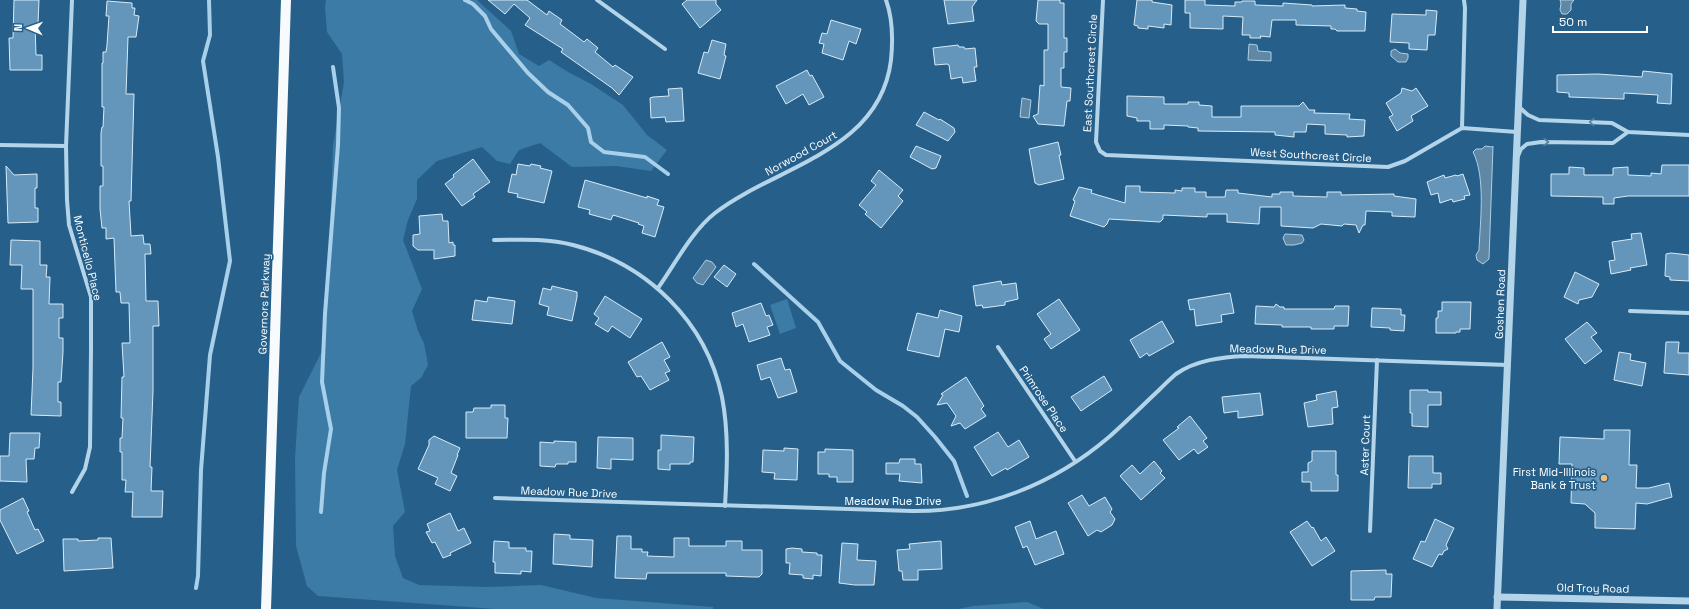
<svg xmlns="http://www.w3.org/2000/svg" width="1689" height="609" font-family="'Space Grotesk',sans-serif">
  <rect width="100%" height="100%" fill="#26608a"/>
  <g fill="#3b7ba6">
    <polygon points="326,0 477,0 511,31 519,54 539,66 549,60 568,72 591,84 623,105 647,135 667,150 651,171 616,166 572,167 540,143 519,150 510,164 497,161 482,147 437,161 417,180 417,199 408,220 403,240 422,289 412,311 418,331 424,343 428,365 421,378 411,386 405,444 397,470 405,512 393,526 395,556 403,578 419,585 486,587 541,585 596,598 713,607 713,609 495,609 318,596 307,586 296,546 295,458 299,397 322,351 329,263 333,146 344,82 342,54 327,32 325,7"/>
    <polygon points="787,299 796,328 780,334 770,305"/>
    <polygon points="1027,602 1044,609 958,609 973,606"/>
  </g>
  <g fill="#6087a3" stroke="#a8d0ea">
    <polygon points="1560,0 1574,0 1571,4 1571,10 1567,14 1562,14 1560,10 1561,3"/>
    <polygon points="1249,44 1257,45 1258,51 1271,52 1271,61 1248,60"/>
    <polygon points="1395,49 1400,53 1408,54 1408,58 1406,62 1398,62 1391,56 1391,51"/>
    <polygon points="1022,98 1031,100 1029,118 1020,117"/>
    <path d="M 1485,146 L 1492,147 L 1493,146 L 1489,259 L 1483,264 L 1477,260 L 1476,255 L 1479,250 C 1480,223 1486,177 1473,152 L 1476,149 L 1482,149 Z"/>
    <polygon points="1285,234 1302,235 1304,240 1302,243 1294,245 1286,245 1283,238"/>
    <polygon points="706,260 712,262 716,267 703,285 697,283 693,278"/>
  </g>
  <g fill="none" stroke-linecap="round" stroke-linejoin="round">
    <g stroke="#a8d0ea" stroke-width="4">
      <polyline points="465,0 473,4 485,16 491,29 528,73 548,92 568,105 588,128 591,142 604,152 645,157 668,174"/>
      <polyline points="754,264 818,322 840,361 876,390 903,406 917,417 935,437 954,461 967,496"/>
      <polyline points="321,512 324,473 331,429 322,382 325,314 338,145 339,108 333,67"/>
      <polyline points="196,588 198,576 201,470 210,355 230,261 218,157 203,61 210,35 209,0"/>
    </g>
  </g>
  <g fill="#6396ba" stroke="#d8ebf7">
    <polygon points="14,0 39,0 38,24 35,24 36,55 42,55 42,70 10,70 9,38 13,38"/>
    <polygon points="488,0 527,0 547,15 549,11 562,20 560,24 584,42 587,39 598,48 595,52 613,67 615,65 633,77 619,95 612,88 561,52 563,49 525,25 530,18 514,4 505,14"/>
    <polygon points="687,0 716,0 716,4 721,10 700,28 682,4"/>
    <polygon points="944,0 977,0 972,7 974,21 948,24"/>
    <polygon points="1038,0 1060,0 1060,3 1064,3 1064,38 1067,38 1067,52 1064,52 1064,68 1061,68 1061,87 1071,88 1070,101 1067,101 1064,126 1038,124 1033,116 1038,114 1040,85 1044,86 1044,50 1048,50 1048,24 1039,24 1036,21"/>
    <polygon points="1137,0 1152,0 1152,2 1172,5 1171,25 1164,24 1164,28 1148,26 1148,29 1138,28 1138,26 1134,25"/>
    <polygon points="1185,0 1205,0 1205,5 1235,6 1235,2 1242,2 1242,1 1255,1 1255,5 1283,6 1283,3 1312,5 1312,6 1345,5 1345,8 1357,9 1357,11 1366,12 1365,31 1337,31 1335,29 1331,29 1331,26 1296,25 1296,20 1272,20 1270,37 1260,36 1261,38 1250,38 1250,35 1242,35 1243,17 1223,16 1223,29 1190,28 1190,13 1185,13"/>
    <polygon points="107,1 132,3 132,8 135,8 134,15 139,16 136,37 128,37 126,94 134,94 131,201 129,201 131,236 143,235 144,244 150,244 151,254 145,254 146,301 158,301 159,326 153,326 153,391 150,467 152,467 151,491 163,491 162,517 132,517 133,492 125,492 126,480 122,480 122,452 120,452 120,438 122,438 123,418 121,418 122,377 124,377 122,343 130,343 129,303 121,303 120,292 116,292 114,238 106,239 106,228 102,228 100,209 100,186 103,186 103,166 101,166 101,133 102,127 103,127 104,107 102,107 102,63 103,63 103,52 106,52 107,45 109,16 106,16"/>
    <polygon points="1426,10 1437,11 1435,35 1428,35 1427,50 1409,49 1409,43 1390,42 1392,14 1426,15"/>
    <polygon points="831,20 861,29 856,44 849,41 843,60 822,53 824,44 819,43 822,33 827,34"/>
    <polygon points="712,40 726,44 724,55 726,56 720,79 698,73 704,52 708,53"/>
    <polygon points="958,45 959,47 964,47 965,49 975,48 977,67 974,67 976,81 963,83 962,77 951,79 949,65 947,64 935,65 933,48"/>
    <polygon points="807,70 810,76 812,75 824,97 809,105 803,94 786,104 776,86"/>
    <polygon points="1643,71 1672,74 1671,104 1657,103 1658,95 1624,93 1624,99 1569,97 1569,93 1557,92 1557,75 1598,74 1642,77"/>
    <polygon points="682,88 684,121 666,122 665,117 651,118 650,98 653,97 669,96 668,89"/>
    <polygon points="1402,88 1412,91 1416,88 1428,106 1411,116 1413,121 1397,131 1389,117 1393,115 1386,103 1401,93"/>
    <polygon points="1127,96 1164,97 1164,104 1188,104 1188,102 1199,102 1199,105 1212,106 1212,117 1241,117 1241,106 1299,106 1303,102 1309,110 1315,110 1314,113 1350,114 1349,119 1365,120 1364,136 1347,137 1347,135 1325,134 1325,125 1307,124 1306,132 1294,132 1294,137 1275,135 1275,132 1198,131 1198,128 1188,127 1188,126 1164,125 1164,129 1150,129 1150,121 1137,121 1137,118 1127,116"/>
    <polygon points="924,112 939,120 940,119 954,128 955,132 948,141 916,125"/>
    <polygon points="1058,142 1061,155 1059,155 1064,179 1039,185 1035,183 1029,149"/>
    <polygon points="916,146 941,156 936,168 932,169 910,157"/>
    <polygon points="473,159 490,182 473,194 475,197 462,206 445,184 454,177 453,175"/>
    <polygon points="518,164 530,166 531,164 541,166 540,168 552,171 544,203 517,197 518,194 508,192 512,174 516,175"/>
    <polygon points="1662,165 1689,165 1689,196 1628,196 1614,198 1614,204 1603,204 1603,197 1551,196 1551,174 1569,174 1569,167 1584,168 1584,175 1613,175 1613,168 1628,167 1628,175 1651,176 1651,173 1661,174"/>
    <polygon points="6,166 14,175 37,174 37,188 35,188 35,208 38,208 38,222 8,223"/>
    <polygon points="879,170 903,190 898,196 903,201 881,228 865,214 867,212 859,205 876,185 871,181"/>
    <polygon points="1463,174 1470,195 1464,196 1465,199 1453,202 1452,199 1440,203 1438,193 1431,195 1427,182 1444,175 1445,178 1456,175 1457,176"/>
    <polygon points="585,180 647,198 647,196 659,200 657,205 664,207 655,237 642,233 644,226 638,224 639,223 613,215 611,220 589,214 590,210 578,207"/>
    <polygon points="1126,186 1140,186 1140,192 1175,193 1175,190 1182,191 1182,188 1195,188 1195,192 1206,192 1206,197 1225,197 1226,190 1238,190 1238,193 1272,197 1272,194 1280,194 1280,192 1293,192 1293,196 1327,197 1327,192 1341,192 1341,195 1394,194 1394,196 1416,199 1415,217 1392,216 1392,212 1366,211 1365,225 1363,225 1359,233 1356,225 1344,224 1342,226 1321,224 1313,228 1281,226 1281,207 1260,207 1259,224 1227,222 1227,214 1207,214 1207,217 1163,215 1163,219 1160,222 1109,219 1107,224 1104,227 1070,216 1075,201 1073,200 1079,187 1092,190 1091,193 1125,203"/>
    <polygon points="442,214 443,221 448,221 449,243 453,242 453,245 455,245 455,256 434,259 434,250 418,250 413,246 413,235 420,234 419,216"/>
    <polygon points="1641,233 1647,265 1630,268 1631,270 1611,274 1609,261 1615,260 1612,242 1632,239 1631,234"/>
    <polygon points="11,240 40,241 40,265 47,265 46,277 50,277 49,304 63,304 63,318 59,318 59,338 63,338 63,352 61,382 58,382 58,402 61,402 61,416 31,415 33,368 33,289 21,289 22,265 10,265"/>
    <polygon points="1671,253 1689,255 1689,281 1670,280 1670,277 1665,276 1666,254"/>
    <polygon points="724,265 736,274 727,287 714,277"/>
    <polygon points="1575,272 1599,284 1592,297 1579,300 1578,304 1564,297"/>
    <polygon points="1001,281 1002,285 1016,283 1018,299 1005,302 1005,305 983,308 982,305 976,306 973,286"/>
    <polygon points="552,286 577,292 577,297 572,321 547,315 549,307 539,304 543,288 551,290"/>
    <polygon points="1230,293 1234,313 1221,315 1222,322 1196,326 1194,309 1190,310 1188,300"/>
    <polygon points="605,296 642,319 630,338 612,326 608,332 595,324 599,318 594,314"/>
    <polygon points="488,297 515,301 512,324 472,320 475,300 487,302"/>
    <polygon points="1059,299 1080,330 1051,349 1044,339 1051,334 1037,314"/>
    <polygon points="1442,302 1471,302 1470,329 1460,329 1460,332 1456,332 1456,333 1436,333 1436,318 1438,318 1438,311 1442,311"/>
    <polygon points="761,303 766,316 769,315 773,325 767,327 770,335 749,342 743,324 736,327 732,313"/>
    <polygon points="1276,304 1280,307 1284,307 1284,309 1334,309 1335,306 1349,306 1348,326 1334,326 1334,329 1311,329 1311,327 1282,327 1282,325 1255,324 1256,306 1274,307"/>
    <polygon points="1372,308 1401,309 1401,315 1405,315 1404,331 1390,330 1390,328 1371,327"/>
    <polygon points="940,310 962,316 959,332 945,329 939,357 907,350 917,313 938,318"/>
    <polygon points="1162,321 1174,342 1149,356 1147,353 1140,358 1130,340"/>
    <polygon points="1587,322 1597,333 1591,337 1602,351 1585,364 1565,339"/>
    <polygon points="662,342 670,357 664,360 670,371 665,373 669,380 650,390 641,376 637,377 628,362"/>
    <polygon points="1666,342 1679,342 1678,353 1689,353 1689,375 1664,373"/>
    <polygon points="1619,352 1631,354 1630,360 1646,363 1642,386 1614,380"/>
    <polygon points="781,358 785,370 790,369 797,392 778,398 770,377 761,380 757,365"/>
    <polygon points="1104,376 1112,390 1081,411 1071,397"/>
    <polygon points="966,377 984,406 981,409 986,416 965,429 960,423 951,426 956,416 947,403 937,405 943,395 941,394"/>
    <polygon points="1410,390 1428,390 1428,392 1441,392 1441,405 1428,405 1428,427 1412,426 1412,413 1410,413"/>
    <polygon points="1336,391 1338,407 1332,408 1333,424 1308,427 1304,403 1317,400 1316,395"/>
    <polygon points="1260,393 1263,415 1238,418 1238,411 1224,413 1222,397"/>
    <polygon points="491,405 505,405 505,418 508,418 507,438 466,438 466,412 473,412 474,408 491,408"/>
    <polygon points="1190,416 1207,438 1203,441 1208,447 1198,454 1194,449 1179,460 1163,440 1179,428 1177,427"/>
    <polygon points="1604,430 1630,430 1629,465 1637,465 1636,488 1649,488 1669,483 1672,497 1647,504 1636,503 1635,529 1595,528 1595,513 1585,504 1571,503 1572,464 1559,464 1560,437 1604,439"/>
    <polygon points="998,432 1008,447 1019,440 1029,457 1007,470 1006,468 992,476 974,447"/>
    <polygon points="10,433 40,433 39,448 35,448 34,459 26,459 27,482 0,481 0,456 9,456"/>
    <polygon points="661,435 694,437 693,462 690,462 690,464 670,464 670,470 658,469 658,450 661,450"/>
    <polygon points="434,436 460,448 457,455 458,455 451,473 457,476 450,491 435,484 438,478 418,469 429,445 429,440"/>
    <polygon points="598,437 633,438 633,460 611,459 611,469 597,468"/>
    <polygon points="554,441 576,442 576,462 568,462 568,464 556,464 555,467 540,466 540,442 554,443"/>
    <polygon points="784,448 798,449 797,480 774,479 775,473 762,472 763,450 784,451"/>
    <polygon points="825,449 853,450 853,482 837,482 837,477 829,477 829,474 818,474 818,452 825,452"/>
    <polygon points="1312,451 1336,451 1336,475 1338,475 1338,491 1311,491 1311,482 1302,482 1302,472 1308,472 1308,463 1312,461"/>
    <polygon points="1409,456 1433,456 1433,473 1441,473 1441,484 1432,484 1432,488 1408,488"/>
    <polygon points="900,459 915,459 915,464 921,464 922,483 899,481 900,474 886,474 886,463 899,463"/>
    <polygon points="1154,461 1162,471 1160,473 1165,478 1141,500 1120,476 1132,465 1140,474"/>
    <polygon points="1082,495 1089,506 1105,497 1112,509 1110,512 1115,519 1112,525 1101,532 1097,530 1088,536 1068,503"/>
    <polygon points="23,498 29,511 27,512 35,530 38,529 44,541 17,554 0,520 0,510"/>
    <polygon points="450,513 458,531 464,528 471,543 450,553 451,555 443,558 435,542 432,543 426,532 430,531 427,524"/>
    <polygon points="1435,519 1454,528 1446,545 1448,549 1444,551 1442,555 1439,554 1432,567 1413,559 1421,541 1425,542"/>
    <polygon points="1030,521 1036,539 1056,531 1064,554 1035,565 1027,546 1023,548 1015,527"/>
    <polygon points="1307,521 1312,528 1313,527 1321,541 1326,537 1335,551 1312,566 1290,532"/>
    <polygon points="554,534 570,535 570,539 593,540 592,567 553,564"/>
    <polygon points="617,536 631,536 631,549 642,549 642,552 648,552 647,556 674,557 674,538 689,538 689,546 726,546 726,541 742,541 742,550 762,550 762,574 759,577 754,577 726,576 726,573 647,573 646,579 615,578"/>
    <polygon points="98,538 111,538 113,568 64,571 63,539 78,539 78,541 98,540"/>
    <polygon points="494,541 509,542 509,548 526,548 526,551 532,551 531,572 521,571 521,574 495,573 495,562 493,562"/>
    <polygon points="941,541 942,569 918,570 918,580 903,580 902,571 899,571 897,550 910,549 909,544"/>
    <polygon points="842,543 858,544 857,560 876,561 874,585 855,585 839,583"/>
    <polygon points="792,548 802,549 802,552 817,553 817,555 822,555 821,576 813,575 813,579 803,578 803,575 789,574 790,563 786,563 786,549"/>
    <polygon points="1386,570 1386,574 1392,574 1391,597 1375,597 1374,600 1351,600 1351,571"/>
  </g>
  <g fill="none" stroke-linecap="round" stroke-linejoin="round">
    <g stroke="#b4d4e9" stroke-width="4">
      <polyline points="72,0 66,146 67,200 69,225 91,297 91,350 90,447 85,469 72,492"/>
      <polyline points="597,0 665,49"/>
      <polyline points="1103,0 1096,142 1100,151 1106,155 1388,167 1405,161 1462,128 1517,132"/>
      <polyline points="1518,106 1528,115 1539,120 1612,123 1628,132 1689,135"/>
      <polyline points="1462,128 1465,8 1464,0"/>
      <polyline points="0,145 66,146"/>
      <polyline points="1518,156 1521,149 1527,144 1541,142 1613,143 1628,132"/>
      <path d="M 494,240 C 521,240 548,238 573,245 C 647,264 706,321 722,397 C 729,433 727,470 725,506"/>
      <path d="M 658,288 C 675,264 692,231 715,213 C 776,166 880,152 891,60 C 893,40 893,19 886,0"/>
      <polyline points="1630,311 1689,313"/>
      <polyline points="998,347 1075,461"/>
      <path d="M 495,498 L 912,511 C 985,512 1054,484 1109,437 C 1126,422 1142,406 1158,391 C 1164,385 1170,379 1176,374 C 1196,360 1222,357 1246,356 L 1508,365"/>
      <polyline points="1370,531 1377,360"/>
    </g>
    <g stroke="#b4d4e9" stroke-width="7">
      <polyline points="1497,597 1689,601"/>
      <polyline points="1497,609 1523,0"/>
    </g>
    <polyline stroke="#f7fbfe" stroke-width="10" points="266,609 286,0"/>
  </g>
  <defs><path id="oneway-chevron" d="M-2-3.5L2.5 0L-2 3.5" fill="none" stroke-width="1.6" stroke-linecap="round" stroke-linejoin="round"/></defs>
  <g stroke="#5183a6">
    <use href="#oneway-chevron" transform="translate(1592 122) rotate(-178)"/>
    <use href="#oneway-chevron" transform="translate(1546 142)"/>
  </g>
  <circle fill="#f2bd79" stroke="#26608a" stroke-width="1.5" cx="1604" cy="478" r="4"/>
  <g text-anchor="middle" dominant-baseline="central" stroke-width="3.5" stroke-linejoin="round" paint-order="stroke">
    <g font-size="11" fill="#fff" stroke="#26608a">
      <text transform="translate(1090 73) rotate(-87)">East Southcrest Circle</text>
      <text transform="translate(801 153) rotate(-29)">Norwood Court</text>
      <text transform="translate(1311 155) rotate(3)">West Southcrest Circle</text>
      <text transform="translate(88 258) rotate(76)">Monticello Place</text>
      <text transform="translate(264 304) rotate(-88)">Governors Parkway</text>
      <text transform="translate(1500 304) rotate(-88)">Goshen Road</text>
      <text transform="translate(1278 349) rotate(1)">Meadow Rue Drive</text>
      <text transform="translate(1044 399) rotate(56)">Primrose Place</text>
      <text transform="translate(1365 445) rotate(-88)">Aster Court</text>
      <text transform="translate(569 492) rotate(2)">Meadow Rue Drive</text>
      <text x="893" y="501">Meadow Rue Drive</text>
      <text transform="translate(1593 588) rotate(1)">Old Troy Road</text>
    </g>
    <g font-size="11" fill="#fff" stroke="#26608a" text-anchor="end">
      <text x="1596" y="472">First Mid-Illinois<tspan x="1596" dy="13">Bank &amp; Trust</tspan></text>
    </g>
  </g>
  <g transform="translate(28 28) rotate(272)" stroke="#26608a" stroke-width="3" paint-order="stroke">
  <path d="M0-3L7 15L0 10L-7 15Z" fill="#ffffff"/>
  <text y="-6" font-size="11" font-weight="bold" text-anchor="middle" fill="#ffffff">N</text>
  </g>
  <path d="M1553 26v6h94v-6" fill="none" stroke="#ffffff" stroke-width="2"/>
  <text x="1559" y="26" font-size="12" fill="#ffffff" stroke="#26608a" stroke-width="3" paint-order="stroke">50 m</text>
</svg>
